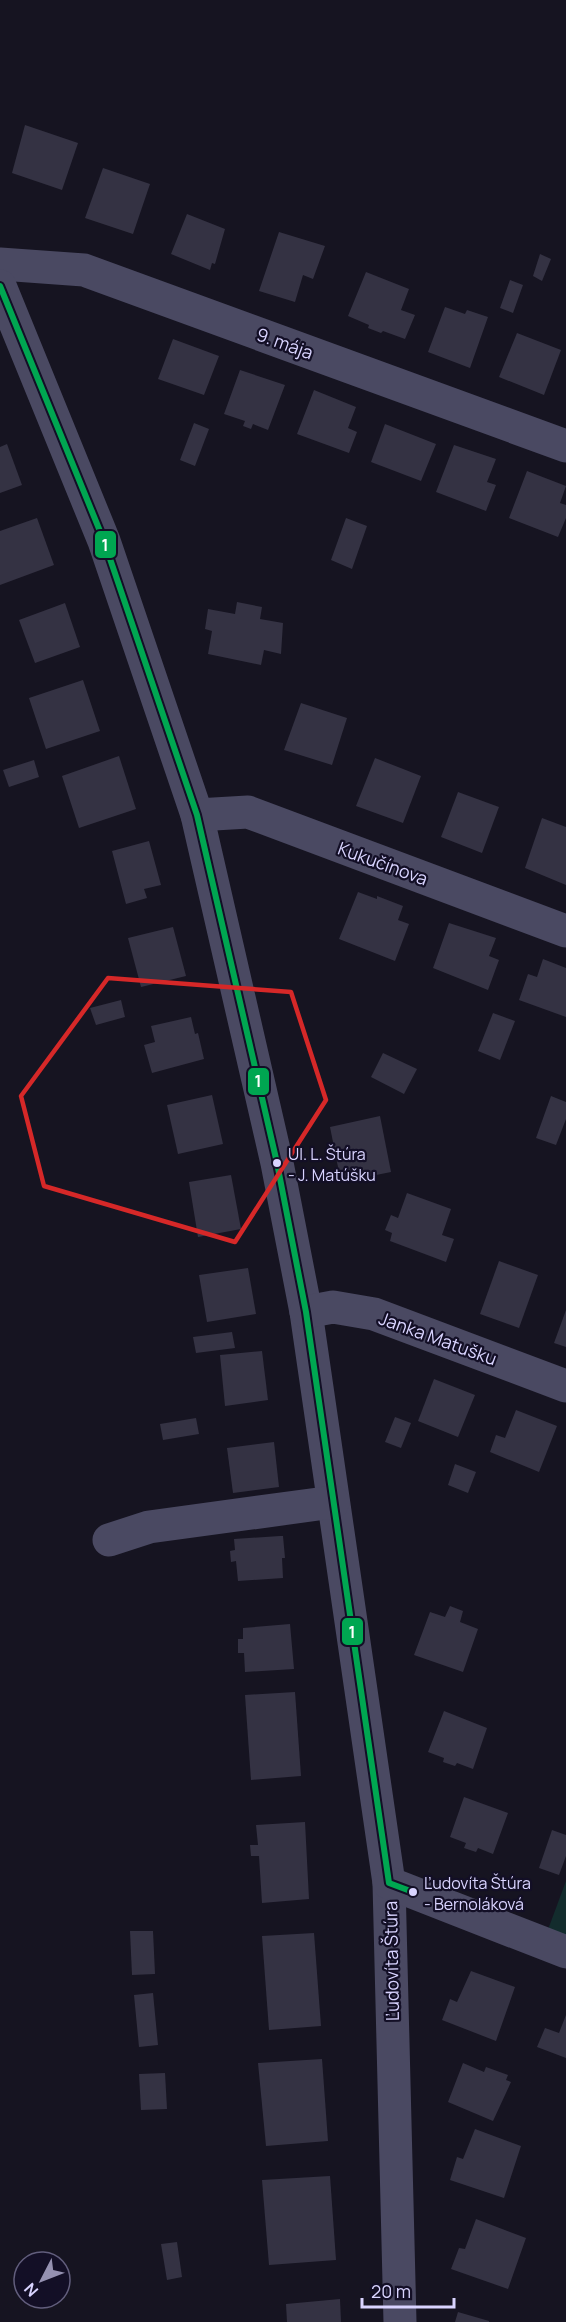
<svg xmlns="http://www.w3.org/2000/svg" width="566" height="2322" font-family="Manrope,sans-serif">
  <rect width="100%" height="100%" fill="#161421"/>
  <polygon fill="#132c2d" points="566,1881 566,1952 543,1943"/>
  <g fill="#343243">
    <polygon points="25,125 78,143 62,190 12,173"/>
    <polygon points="103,168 150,184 133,234 85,218"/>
    <polygon points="187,214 225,229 215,264 212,263 210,270 171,254"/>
    <polygon points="279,232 325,246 313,279 303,275 295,302 259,291"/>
    <polygon points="540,254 551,259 542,281 533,276"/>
    <polygon points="366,272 409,289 401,310 415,315 405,339 383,331 381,333 368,328 369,325 348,316"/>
    <polygon points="510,280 523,285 513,313 500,308"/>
    <polygon points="445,307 465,314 467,310 488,317 470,368 428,352"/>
    <polygon points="517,333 561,350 544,395 499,377"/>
    <polygon points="173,339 219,356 204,395 158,379"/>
    <polygon points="240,370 285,385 268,430 253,424 251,429 243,426 245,421 224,414"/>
    <polygon points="314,390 356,407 348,428 357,432 349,453 297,434"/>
    <polygon points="194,423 209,429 195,466 180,460"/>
    <polygon points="385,424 436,444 421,481 371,462"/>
    <polygon points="7,444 22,485 0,493 0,447"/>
    <polygon points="454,445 496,459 487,482 496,485 486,511 436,492"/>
    <polygon points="527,471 566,486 560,503 566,505 566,518 558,537 509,518"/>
    <polygon points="37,518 54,565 0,585 0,531"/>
    <polygon points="346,518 367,526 352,569 331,560"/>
    <polygon points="237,602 262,607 260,619 283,623 281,654 264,650 261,665 208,654 212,631 205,629 208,609 235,614"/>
    <polygon points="65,603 80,647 35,663 19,620"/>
    <polygon points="83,680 100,731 46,749 29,698"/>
    <polygon points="301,703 347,718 332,765 284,750"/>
    <polygon points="119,756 136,809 79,828 62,776"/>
    <polygon points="375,758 421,776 403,823 356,806"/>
    <polygon points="34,760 39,777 9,787 3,770"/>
    <polygon points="458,792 499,807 482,853 441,837"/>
    <polygon points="542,818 566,827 566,885 525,868"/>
    <polygon points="149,841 161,885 144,889 147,898 126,904 112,851"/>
    <polygon points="358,892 377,899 377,896 403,906 398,920 409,924 395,961 339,939"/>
    <polygon points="449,923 496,938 489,956 499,960 488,990 433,968"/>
    <polygon points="173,927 186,976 141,987 128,938"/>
    <polygon points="543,959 566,968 566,1017 519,1000 528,974 537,977"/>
    <polygon points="121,1000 125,1017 96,1025 90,1008"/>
    <polygon points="493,1013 515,1021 500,1060 478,1051"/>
    <polygon points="191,1017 195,1034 198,1033 204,1059 152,1073 144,1045 155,1042 151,1026"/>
    <polygon points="383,1053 417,1069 404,1094 371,1077"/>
    <polygon points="212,1095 223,1144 178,1154 167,1105"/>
    <polygon points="551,1096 566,1102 566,1119 556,1145 536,1138"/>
    <polygon points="380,1116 391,1172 341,1182 330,1127"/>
    <polygon points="231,1175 241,1229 198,1237 189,1182"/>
    <polygon points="407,1193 451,1209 442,1235 454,1239 446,1262 390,1241 392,1233 385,1230 391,1215 398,1218"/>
    <polygon points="499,1261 538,1275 519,1328 480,1314"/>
    <polygon points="248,1268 256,1314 207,1322 199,1275"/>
    <polygon points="566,1310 566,1347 554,1343"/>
    <polygon points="232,1332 235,1348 196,1353 193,1337"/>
    <polygon points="262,1351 268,1400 225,1406 220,1355"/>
    <polygon points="434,1379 475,1395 458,1437 418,1421"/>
    <polygon points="516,1410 557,1426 539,1472 490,1452 496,1435 505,1438"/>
    <polygon points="395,1417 411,1423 401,1448 385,1442"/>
    <polygon points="196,1418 199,1434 163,1440 160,1424"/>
    <polygon points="274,1442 279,1487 233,1493 227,1448"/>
    <polygon points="455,1464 476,1472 468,1493 448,1485"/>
    <polygon points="280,1536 283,1536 285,1558 282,1558 283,1578 238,1581 236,1561 231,1562 230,1551 235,1550 234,1539"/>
    <polygon points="450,1606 463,1611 460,1622 478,1629 463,1672 414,1655 430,1612 445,1617"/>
    <polygon points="290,1624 294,1669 245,1672 244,1653 238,1653 238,1639 243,1639 243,1628"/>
    <polygon points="295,1692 301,1776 251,1780 245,1695"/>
    <polygon points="444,1711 487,1728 473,1769 457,1763 455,1766 443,1762 444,1758 428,1752"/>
    <polygon points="464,1797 508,1813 493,1854 478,1848 476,1852 464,1848 466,1843 450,1837"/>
    <polygon points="305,1822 309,1899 262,1903 259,1856 251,1856 250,1845 258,1845 256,1825"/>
    <polygon points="552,1830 566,1835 566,1856 559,1875 539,1868"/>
    <polygon points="130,1931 153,1931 155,1974 132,1975"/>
    <polygon points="314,1933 321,2026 269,2030 262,1936"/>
    <polygon points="471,1971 515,1987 496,2041 442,2020 450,1999 457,2002"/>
    <polygon points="153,1993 158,2045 139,2047 134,1995"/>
    <polygon points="566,2015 566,2058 537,2047 545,2028 559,2033"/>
    <polygon points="322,2059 328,2141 266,2146 258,2063"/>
    <polygon points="463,2063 484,2072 486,2067 508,2075 506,2080 511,2082 493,2121 448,2102"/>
    <polygon points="165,2073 167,2109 141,2110 139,2074"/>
    <polygon points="475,2129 521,2146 504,2198 450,2180 457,2157 463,2159"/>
    <polygon points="330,2176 336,2260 269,2265 262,2180"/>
    <polygon points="476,2219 526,2238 508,2289 451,2269 459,2248 465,2249"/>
    <polygon points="177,2242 182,2277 167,2280 161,2244"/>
    <polygon points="340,2299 341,2322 287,2322 286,2304"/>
    <polygon points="458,2312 489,2321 489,2322 455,2322"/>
  </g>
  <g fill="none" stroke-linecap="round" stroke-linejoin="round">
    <g stroke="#4a4962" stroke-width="33">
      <polyline points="0,264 84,270 566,446"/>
      <polyline points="0,286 104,541 197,815 277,1163 306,1312 389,1883 400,2322"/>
      <polyline points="197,815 248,812 566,931"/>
      <polyline points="306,1312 333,1307 374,1314 566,1386"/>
      <polyline points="109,1540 149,1527 333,1502"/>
      <polyline points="389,1883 566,1952"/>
    </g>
    <defs>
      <polyline id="bus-1" points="0,286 104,541 197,815 277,1163 306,1312 389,1883 413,1892"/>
    </defs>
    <use href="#bus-1" stroke="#130f26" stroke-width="10"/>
    <use href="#bus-1" stroke="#00a651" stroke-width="6"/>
  </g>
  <path fill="none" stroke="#d62828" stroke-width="4.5" stroke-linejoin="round" d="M 108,978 L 291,992 L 326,1100 L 235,1242 L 44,1186 L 21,1096 Z"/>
  <g fill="#d9d4ff" stroke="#130f26" stroke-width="2">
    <circle cx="277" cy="1163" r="5"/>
    <circle cx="413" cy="1892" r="5"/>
  </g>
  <g text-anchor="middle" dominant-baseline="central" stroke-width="4.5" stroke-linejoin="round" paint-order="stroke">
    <g font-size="16" fill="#d9d4ff" stroke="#130f26" text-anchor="start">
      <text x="288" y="1154">Ul. L. Štúra<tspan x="288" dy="21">- J. Matúšku</tspan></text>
      <text x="424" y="1883">Ľudovíta Štúra<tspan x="424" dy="21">- Bernoláková</tspan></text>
    </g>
    <g font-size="18" fill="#d9d4ff" stroke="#130f26">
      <text transform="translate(285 343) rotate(20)">9. mája</text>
      <text transform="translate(383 863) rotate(20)">Kukučínova</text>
      <text transform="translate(438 1338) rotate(20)">Janka Matušku</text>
      <text transform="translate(391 1961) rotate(-91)">Ľudovíta Štúra</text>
    </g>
  </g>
  <g stroke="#130f26" stroke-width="2">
    <rect x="94" y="530" width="23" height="29" rx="6" fill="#00a651"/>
    <rect x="247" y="1067" width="23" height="29" rx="6" fill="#00a651"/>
    <rect x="341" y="1617" width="23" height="29" rx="6" fill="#00a651"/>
  </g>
  <g font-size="16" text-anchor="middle" font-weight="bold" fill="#fff">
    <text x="105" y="551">1</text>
    <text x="258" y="1087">1</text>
    <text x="352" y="1638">1</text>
  </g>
  <g transform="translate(42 2280) rotate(228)"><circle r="28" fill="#130f26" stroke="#625e7d" stroke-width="1.5"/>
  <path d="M0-4.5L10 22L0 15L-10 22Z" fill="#9591b1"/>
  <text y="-9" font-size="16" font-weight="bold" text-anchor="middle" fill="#d9d4ff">N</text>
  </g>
  <path d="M362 2298v9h92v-9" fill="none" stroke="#d9d4ff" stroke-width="3"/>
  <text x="371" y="2298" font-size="18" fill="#d9d4ff" stroke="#130f26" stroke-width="4.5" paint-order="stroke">20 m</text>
</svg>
